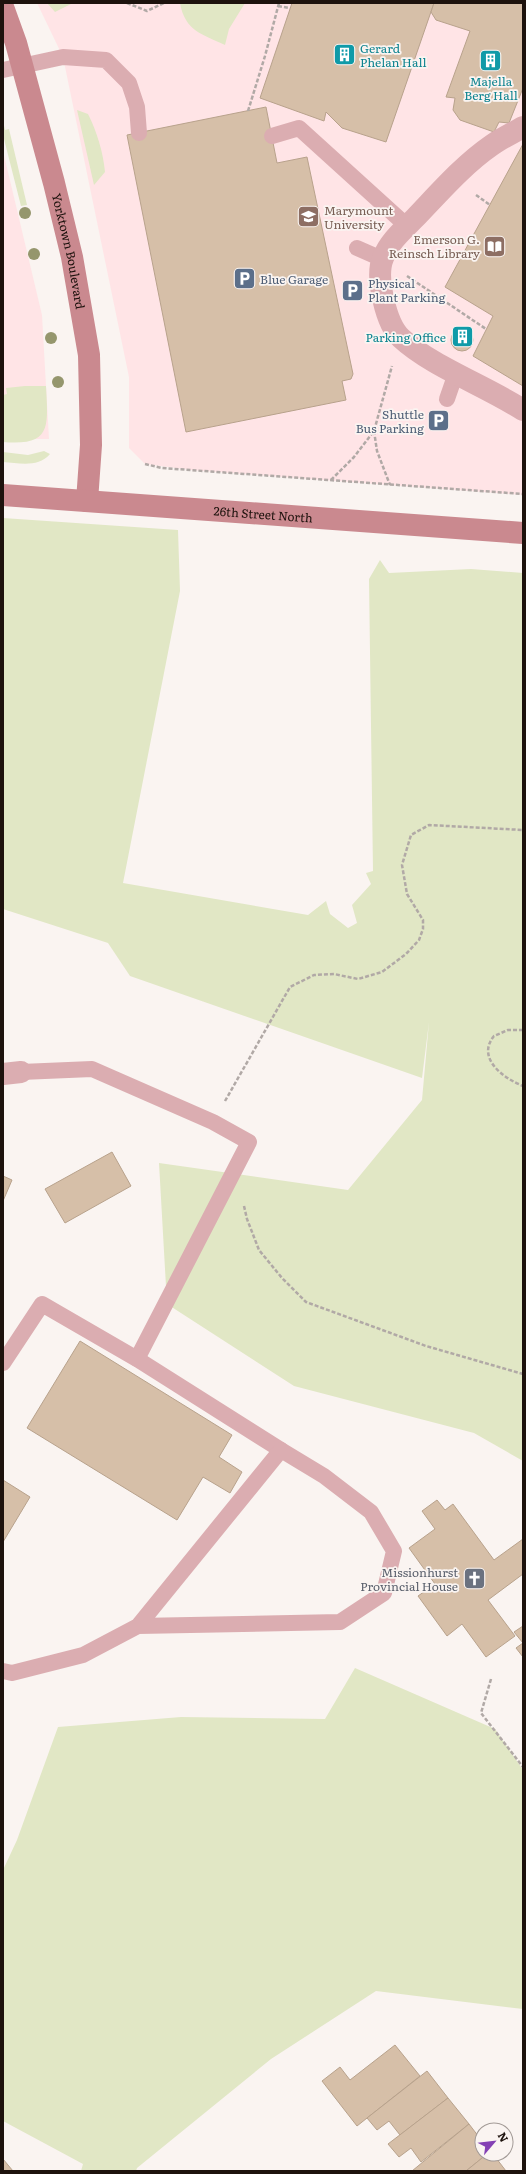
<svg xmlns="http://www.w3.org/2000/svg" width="526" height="2174" font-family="Literata,serif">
  <rect width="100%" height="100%" fill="#faf4f1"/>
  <g fill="#ffe4e6">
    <polygon points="37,3 523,3 523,495 191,470 145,464 129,448 129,377 63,57"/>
    <polygon points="3,151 42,315 49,439 3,439"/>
  </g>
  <g fill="#e1e7c5">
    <polygon points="47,3 73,3 55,12"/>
    <path d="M 180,3 L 245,3 L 229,29 L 225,45 C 202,34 185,31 180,3 Z"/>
    <path d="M 77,110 L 88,114 C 97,132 103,152 105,172 L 94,185 Z"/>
    <polygon points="3,121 5,130 9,129 27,205 21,206 3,135"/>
    <path d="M 25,386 L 46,386 C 48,427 52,446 3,442 L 3,395 L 7,394 L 6,388 Z"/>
    <path d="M 44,451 L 50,454 C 38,468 19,463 3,462 L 3,452 L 28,455 Z"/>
    <polygon points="3,518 178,530 180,591 123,883 308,915 326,901 330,914 348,928 357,923 352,905 371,884 366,873 373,871 369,579 380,560 389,573 471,569 523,573 523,1461 474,1433 294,1386 167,1304 159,1163 348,1190 422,1100 429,1022 422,1078 130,976 108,943 3,909"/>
    <polygon points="355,1668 495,1729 523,1770 523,2009 376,1991 271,2059 137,2168 136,2171 81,2171 83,2164 3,2121 3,1870 17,1840 58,1727 181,1717 325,1719"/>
  </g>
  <g fill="#d6bfa8" stroke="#b8a28c">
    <polygon points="292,3 434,3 386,142 342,128 326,112 324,121 260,98"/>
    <polygon points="434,3 523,3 523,88 509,123 499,122 494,132 460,120 453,110 455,98 446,97 470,31 436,20 431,12"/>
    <polygon points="266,107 277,163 307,157 353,374 351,379 342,381 346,400 186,432 127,135"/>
    <polygon points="523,144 523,386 473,356 493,316 445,287"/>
    <circle cx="462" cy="340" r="11"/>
    <polygon points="112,1152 131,1186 65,1223 45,1189"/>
    <polygon points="3,1176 12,1180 3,1201"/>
    <polygon points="80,1341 232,1435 219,1457 242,1472 230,1493 203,1477 177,1520 27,1428"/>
    <polygon points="3,1480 30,1497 3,1542"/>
    <polygon points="437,1500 445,1510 453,1504 494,1560 523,1539 523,1574 488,1600 515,1636 486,1657 462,1624 447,1636 418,1596 435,1584 409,1548 435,1529 422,1511"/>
    <polygon points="523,1626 523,1657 516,1648 523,1643 514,1632"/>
    <polygon points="395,2045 420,2076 357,2126 322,2081 340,2067 350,2080"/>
    <polygon points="427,2071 448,2098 400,2135 389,2121 377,2130 367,2118"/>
    <polygon points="448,2098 469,2124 421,2162 411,2148 399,2157 388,2144"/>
    <polygon points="469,2124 482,2141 482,2154 487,2154 466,2171 412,2171"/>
    <polygon points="487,2154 493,2154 506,2171 466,2171"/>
    <polygon points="3,2159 13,2171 3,2171"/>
  </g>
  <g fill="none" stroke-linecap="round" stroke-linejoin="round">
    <g stroke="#b1a9a6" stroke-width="2.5" stroke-dasharray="4 2" stroke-linecap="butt">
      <polyline points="127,3 147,11 164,3"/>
      <polyline points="278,6 290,8"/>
      <polyline points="248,111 265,56 279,3"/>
      <polyline points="476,195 490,205"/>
      <polyline points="407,276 486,329"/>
      <polyline points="374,431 377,451 390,485"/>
      <polyline points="145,464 162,468 523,494"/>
      <polyline points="331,480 354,457 374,431 392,366"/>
      <path d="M 523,1030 L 508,1030 L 494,1036 C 476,1058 503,1078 523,1086"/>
      <polyline points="225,1101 290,987 314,975 334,974 358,979 382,972 406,954 419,940 423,929 423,920 407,894 402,865 411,835 429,825 523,830"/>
      <polyline points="244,1206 247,1219 259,1250 282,1278 306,1302 426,1346 523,1374"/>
      <polyline points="491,1679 481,1713 523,1767"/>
    </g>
    <g stroke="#dbadb1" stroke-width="16">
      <polyline points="3,70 63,57 106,60 129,83 137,107 139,133"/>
      <polyline points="272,136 299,128 407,226"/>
      <polyline points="357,248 382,259"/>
      <polyline points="447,399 456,373"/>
      <polyline points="21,1072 92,1069 213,1122 249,1142 137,1359"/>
      <polyline points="3,1363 42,1304 137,1359 281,1450"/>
      <polyline points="3,1671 12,1673 83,1655 138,1626 281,1450 324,1476 371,1512 394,1551 384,1593 340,1622 138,1626"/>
    </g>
    <g stroke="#dbadb1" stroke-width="22">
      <path d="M 523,127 C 513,133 502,138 492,145 C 463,165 439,193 415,218 C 403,230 389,242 383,258 C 375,277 386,324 401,338 C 431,366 486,386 523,410"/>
      <polyline points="3,1074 21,1072"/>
    </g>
    <g stroke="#ca898f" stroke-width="22">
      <path id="s1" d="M 3,7 L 16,43 L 54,183 L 72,257 L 89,355 L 91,445 L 87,501"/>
      <path id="s2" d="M 3,495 L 523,533"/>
    </g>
  </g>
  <g fill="#95966d">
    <circle cx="25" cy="213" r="6"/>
    <circle cx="34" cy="254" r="6"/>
    <circle cx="51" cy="338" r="6"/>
    <circle cx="58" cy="382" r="6"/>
  </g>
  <defs>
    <symbol id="building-square" viewBox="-11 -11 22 22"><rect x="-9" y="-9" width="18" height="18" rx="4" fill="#0f9aa8" stroke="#faf4f1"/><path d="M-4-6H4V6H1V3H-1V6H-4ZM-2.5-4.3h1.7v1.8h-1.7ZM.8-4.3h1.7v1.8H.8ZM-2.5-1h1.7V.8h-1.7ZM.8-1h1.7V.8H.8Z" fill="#fff"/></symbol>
    <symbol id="university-square" viewBox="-11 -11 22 22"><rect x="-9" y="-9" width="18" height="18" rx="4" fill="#8d6e63" stroke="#faf4f1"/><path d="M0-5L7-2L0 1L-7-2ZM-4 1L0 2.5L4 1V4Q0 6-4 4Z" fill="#fff"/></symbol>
    <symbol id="library-square" viewBox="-11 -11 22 22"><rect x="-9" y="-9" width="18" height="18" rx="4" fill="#8d6e63" stroke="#faf4f1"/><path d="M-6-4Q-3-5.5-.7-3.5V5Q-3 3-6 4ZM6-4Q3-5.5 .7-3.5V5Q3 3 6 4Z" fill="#fff"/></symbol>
    <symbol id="parking-square" viewBox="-11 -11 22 22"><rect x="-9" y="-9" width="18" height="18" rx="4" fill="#5c6f8a" stroke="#faf4f1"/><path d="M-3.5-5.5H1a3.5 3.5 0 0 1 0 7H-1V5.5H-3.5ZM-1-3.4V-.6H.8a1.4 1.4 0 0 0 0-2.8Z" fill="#fff"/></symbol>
    <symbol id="church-square" viewBox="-11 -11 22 22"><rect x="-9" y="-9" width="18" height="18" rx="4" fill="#6b7280" stroke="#faf4f1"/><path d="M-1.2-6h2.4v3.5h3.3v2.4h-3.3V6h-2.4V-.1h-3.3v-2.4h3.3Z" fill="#fff"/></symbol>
  </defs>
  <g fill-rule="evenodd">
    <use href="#building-square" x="332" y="42" width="25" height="25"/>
    <use href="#building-square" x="478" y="48" width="25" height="25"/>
    <use href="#university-square" x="296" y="204" width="25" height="25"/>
    <use href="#library-square" x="482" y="234" width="25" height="25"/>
    <use href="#parking-square" x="232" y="266" width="25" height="25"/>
    <use href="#parking-square" x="340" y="278" width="25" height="25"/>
    <use href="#building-square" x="450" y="324" width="25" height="25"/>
    <use href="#parking-square" x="426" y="408" width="25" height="25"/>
    <use href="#church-square" x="462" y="1566" width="25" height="25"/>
  </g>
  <g text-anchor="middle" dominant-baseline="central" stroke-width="3.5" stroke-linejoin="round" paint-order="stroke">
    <g font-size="12" fill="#0d838f" stroke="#faf4f1" text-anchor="start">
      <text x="360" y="48">Gerard<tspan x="360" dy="14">Phelan Hall</tspan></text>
      <text x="491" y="81" text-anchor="middle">Majella<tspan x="491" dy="14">Berg Hall</tspan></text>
      <text x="446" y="337" text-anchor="end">Parking Office</text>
    </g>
    <g font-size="12" fill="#785e54" stroke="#faf4f1" text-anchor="start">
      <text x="324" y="210">Marymount<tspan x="324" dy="14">University</tspan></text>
      <text x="480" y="239" text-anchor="end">Emerson G.<tspan x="480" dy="14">Reinsch Library</tspan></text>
    </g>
    <g font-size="12" fill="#1d120d" stroke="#faf4f1">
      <text stroke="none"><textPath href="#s1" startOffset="253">Yorktown Boulevard</textPath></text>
      <text stroke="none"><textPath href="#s2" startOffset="261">26th Street North</textPath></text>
    </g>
    <g font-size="12" fill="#4e5e75" stroke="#faf4f1" text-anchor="start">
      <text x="260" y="279">Blue Garage</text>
      <text x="368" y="283">Physical<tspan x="368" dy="14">Plant Parking</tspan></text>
      <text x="424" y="414" text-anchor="end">Shuttle<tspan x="424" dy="14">Bus Parking</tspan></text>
    </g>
    <g font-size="12" fill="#5b616d" stroke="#faf4f1" text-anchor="end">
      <text x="458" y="1572">Missionhurst<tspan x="458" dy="14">Provincial House</tspan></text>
    </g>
  </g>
  <rect width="526" height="2174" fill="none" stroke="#1d120d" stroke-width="8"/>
  <g transform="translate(494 2142) rotate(62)"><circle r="19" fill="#faf4f1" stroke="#a29a96"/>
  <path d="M0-3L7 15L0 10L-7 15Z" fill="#8440b4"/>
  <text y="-6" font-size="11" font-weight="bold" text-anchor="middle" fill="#1d120d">N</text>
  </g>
</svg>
